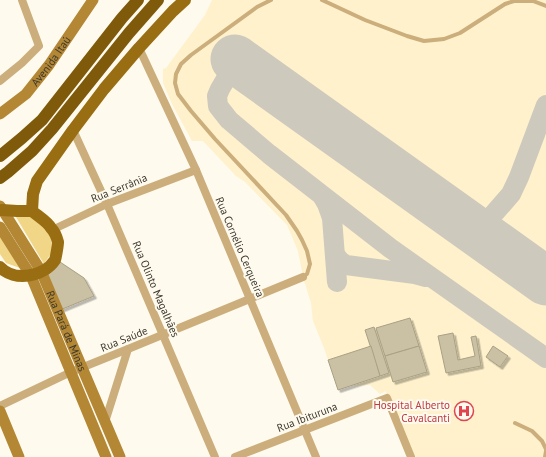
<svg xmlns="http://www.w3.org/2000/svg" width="546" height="457" font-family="'PT Sans',sans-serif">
  <defs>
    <filter id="shadow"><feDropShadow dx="2.5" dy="2.5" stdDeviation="0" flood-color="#0004"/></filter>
  </defs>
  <rect width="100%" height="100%" fill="#fefaee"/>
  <polygon fill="#fef1cb" points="212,0 546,0 546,457 411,457 387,398 386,391 380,394 370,385 351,386 338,390 324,348 313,321 311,303 303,277 298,251 287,225 245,182 236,176 203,141 192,141 172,104 163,83 163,69 166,68 205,15"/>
  <g fill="#f0d686">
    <polygon points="32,216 51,231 52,252 44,264 16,217"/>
    <polygon points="0,234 20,268 6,263 0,254"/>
  </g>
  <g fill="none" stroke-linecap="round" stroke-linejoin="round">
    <g stroke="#cdc9bd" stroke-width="20">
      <polyline points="240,63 235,66 230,72 220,89 217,96 218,106 229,120 269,154 390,248 546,358"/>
      <polyline points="323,197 327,204 332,218 337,282"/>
      <polyline points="483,236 484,225 511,194 519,177 546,105"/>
      <polyline points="335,255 340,261 346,265 415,274 426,277"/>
    </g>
    <polyline stroke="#cdc9bd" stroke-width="49" points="235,59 546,281"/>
  </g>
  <g fill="#cac0a3" stroke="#aaa084" filter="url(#shadow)">
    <polygon points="60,262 84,278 94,296 60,310 46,277"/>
    <polygon points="410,318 419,346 385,356 376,328"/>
    <polygon points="374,327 389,373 380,376 365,330"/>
    <polygon points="453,333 458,360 475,356 471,337 476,336 481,366 446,373 438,336"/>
    <polygon points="371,346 380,376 338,390 328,360"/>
    <polygon points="419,346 427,372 393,382 385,356"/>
    <polygon points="493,346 508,356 500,367 486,357"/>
  </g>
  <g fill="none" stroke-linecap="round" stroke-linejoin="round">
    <g stroke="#cbae7c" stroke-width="4">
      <polyline points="271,0 257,7 191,55 181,64 176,74 175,83 178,94 191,111 215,139 286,215 297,231 302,240 307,251 310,264 307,274 303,277"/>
      <polyline points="322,0 365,20 407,36 424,41 444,39 460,33 505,4 514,1 533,1 546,6"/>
      <polyline points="515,423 532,431 542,441 546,449"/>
      <polyline points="545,457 546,451"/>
    </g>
    <g stroke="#cbae7c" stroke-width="8">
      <polyline points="139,48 196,170 316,457"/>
      <polyline points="0,81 22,63 39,46 22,0"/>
      <polyline points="73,130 107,204 215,457"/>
      <polyline points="52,230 107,204 196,170"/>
      <polyline points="0,406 71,372 128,349 303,277"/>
      <polyline points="105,422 128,349"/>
      <polyline points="235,457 387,398 411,457"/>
    </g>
    <g stroke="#b38734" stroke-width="11">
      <path id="s1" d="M 0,114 L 26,94 L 49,65 L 93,0"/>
      <path id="s2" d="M 0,206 L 41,271 L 120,457"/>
      <polyline points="0,227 31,276 106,457"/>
      <polyline points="0,411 19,457"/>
    </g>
    <g stroke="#996e12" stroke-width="12">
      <polyline points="2,210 17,211 32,211"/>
      <polyline points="32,211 33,194 37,181 73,130 104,89 139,48 173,11 185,0"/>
      <path d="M 0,267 C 14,282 44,277 55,260 C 56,257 58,245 58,242 C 57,238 54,231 51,228 C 48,222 38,216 32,211"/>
    </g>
    <g stroke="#7f5a0a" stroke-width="12">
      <polyline points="0,156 22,138 42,120 122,18 138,0"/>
      <polyline points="0,178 8,172 32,151 52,129 129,33 158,0"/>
    </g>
  </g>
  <defs>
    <symbol id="hospital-ring" viewBox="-11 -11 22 22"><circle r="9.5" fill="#fefaee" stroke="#e0444e" stroke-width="1.5"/><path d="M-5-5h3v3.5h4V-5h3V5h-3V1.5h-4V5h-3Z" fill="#e0444e"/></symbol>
  </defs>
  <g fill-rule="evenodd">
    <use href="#hospital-ring" x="453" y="400" width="22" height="22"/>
  </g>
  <g text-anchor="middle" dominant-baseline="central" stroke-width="4" stroke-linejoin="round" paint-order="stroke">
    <g font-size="11" fill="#3d392e" stroke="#fefaee">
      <text stroke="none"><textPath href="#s1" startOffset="74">Avenida Itaú</textPath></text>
      <text transform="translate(119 188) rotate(-22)">Rua Serrânia</text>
      <text transform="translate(240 247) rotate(67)">Rua Cornélio Cerqueira</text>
      <text transform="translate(156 289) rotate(67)">Rua Olinto Magalhães</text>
      <text stroke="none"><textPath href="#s2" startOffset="142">Rua Pará de Minas</textPath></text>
      <text transform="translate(124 339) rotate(-22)">Rua Saúde</text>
      <text transform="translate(307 417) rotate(-21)">Rua Ibituruna</text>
    </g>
    <g font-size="11" fill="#be3a42" stroke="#fefaee" text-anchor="end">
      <text x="450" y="405">Hospital Alberto<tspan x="450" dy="13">Cavalcanti</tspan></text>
    </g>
  </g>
</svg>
